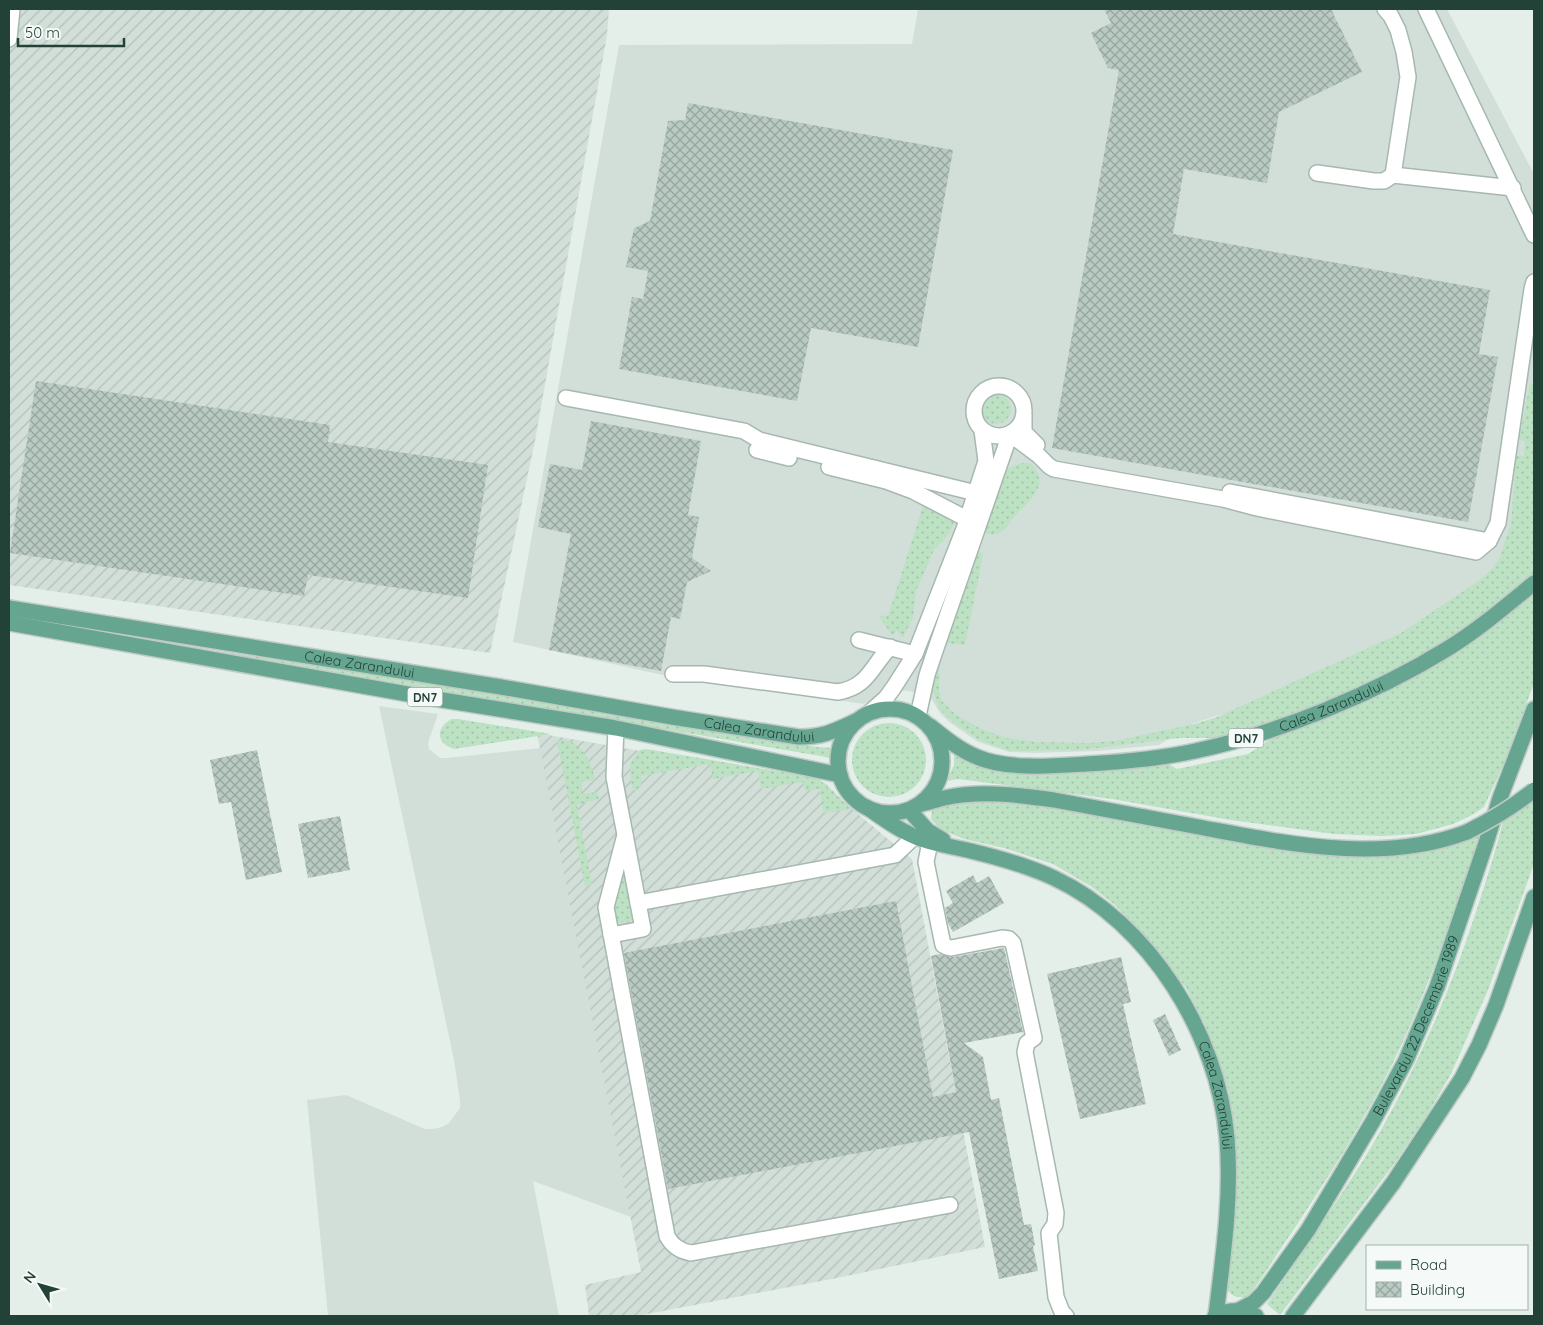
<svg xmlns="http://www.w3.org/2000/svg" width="1543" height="1325" font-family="Quicksand,sans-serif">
  <defs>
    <pattern id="industrial-furrows" width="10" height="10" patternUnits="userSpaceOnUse" patternTransform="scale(1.25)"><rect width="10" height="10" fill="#d2dfd8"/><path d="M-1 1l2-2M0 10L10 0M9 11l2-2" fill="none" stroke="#b4c1ba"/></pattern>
    <pattern id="grass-dots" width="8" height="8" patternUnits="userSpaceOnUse" patternTransform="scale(1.25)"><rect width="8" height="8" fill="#bce1c3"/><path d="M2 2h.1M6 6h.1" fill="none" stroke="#a1c2a8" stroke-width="1.8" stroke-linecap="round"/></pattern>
    <pattern id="building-cross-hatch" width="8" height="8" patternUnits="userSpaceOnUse" patternTransform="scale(1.25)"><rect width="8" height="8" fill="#b9cac2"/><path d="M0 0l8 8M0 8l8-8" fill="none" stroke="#96a69e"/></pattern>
  </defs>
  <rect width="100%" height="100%" fill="#e4efe9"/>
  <g fill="#d2dfd8">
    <polygon points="918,9 1447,9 1534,174 1534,443 1506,577 1410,639 1287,694 1194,723 1159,745 1097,751 1036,753 1009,752 978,742 949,722 940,713 932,700 910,691 888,690 864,704 672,677 513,642 619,45 912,44"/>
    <polygon points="379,706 438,714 428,743 429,749 440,758 446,758 550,747 639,1220 533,1181 559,1316 328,1316 307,1100 346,1095 425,1129 433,1129 442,1127 449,1123 460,1108 460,1100 454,1060"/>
  </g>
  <g fill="url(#industrial-furrows)">
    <polygon points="9,9 609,9 607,35 535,441 490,653 9,585"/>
    <polygon points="537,733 825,783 852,809 912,859 985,1247 837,1278 637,1316 589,1316 585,1285 641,1272"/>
  </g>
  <g fill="url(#grass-dots)">
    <polygon points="1530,384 1534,384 1534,581 1491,617 1367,688 1232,738 1180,738 1080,750 1009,751 979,740 954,723 939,709 933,691 936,664 978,550 983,555 965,645 946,643 939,665 939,690 941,700 956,715 981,729 1007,738 1035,742 1090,743 1115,741 1194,724 1217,717 1401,633 1480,580 1493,568 1500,557 1511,523 1516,456 1524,456 1525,441 1519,440"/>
    <circle cx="996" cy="409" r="15"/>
    <path d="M 1022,463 L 1030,463 C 1053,484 1029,501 1014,517 C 1010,522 1006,529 1001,532 C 995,536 989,535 983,532 L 1004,473 L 1009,468 Z"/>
    <polygon points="927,505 952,519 954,524 948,535 934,550 916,591 913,617 903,638 897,631 892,635 878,615 888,616 923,506"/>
    <polygon points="1534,591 1534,683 1505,761 1484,807 1472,815 1453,824 1416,834 1383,836 1334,834 1231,820 1112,799 981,782 958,779 947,781 954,765 954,749 965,759 1167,763 1177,769 1248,754 1274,737 1348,709 1393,687"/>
    <polygon points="198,649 326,664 817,747 834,748 832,758"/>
    <path d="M 452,719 L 458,719 L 551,734 L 454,749 C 436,744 435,727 452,719 Z"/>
    <circle cx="889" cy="760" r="37"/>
    <path d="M 565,740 C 583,743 592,764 595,780 L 581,782 L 583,794 L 597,792 L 599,799 L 577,805 L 592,885 L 585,886 L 557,741 Z"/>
    <path d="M 646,749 L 818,778 L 851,809 L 824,813 L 819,789 L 805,791 L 803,782 L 761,789 L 758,771 L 713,779 L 710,764 L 641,776 C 641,784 643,787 635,791 L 632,787 L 630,764 L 640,750 Z"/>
    <path d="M 984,796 L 1401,853 L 1446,847 L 1480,835 C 1457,902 1435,971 1405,1037 C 1365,1126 1308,1208 1254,1289 L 1247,1297 C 1235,1298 1231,1296 1225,1286 L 1233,1160 L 1233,1121 L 1228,1089 L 1219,1062 L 1205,1025 L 1186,988 L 1140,930 L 1115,905 L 1092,887 L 1053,864 L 1004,848 L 964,839 L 940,829 L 931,819 L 932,810 L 936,805 Z"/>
    <path d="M 1534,798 L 1534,864 L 1488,990 L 1451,1074 L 1427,1115 L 1394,1164 L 1280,1315 L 1267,1304 C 1300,1256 1333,1208 1364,1159 C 1411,1081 1448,998 1476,912 C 1486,881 1496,850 1504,818 Z"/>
    <polygon points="621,878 626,878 635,920 618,923 614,906 619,880"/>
  </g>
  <g fill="url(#building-cross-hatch)">
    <polygon points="1104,9 1331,9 1362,72 1279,112 1267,183 1184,169 1173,234 1490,290 1479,354 1498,357 1468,522 1052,448 1119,70 1108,68 1091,33 1111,23"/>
    <polygon points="688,103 953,150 918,347 811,328 797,401 619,369 632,297 643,299 648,271 626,267 634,228 650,221 668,121 685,120"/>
    <polygon points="36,381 330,425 328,442 488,465 468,598 308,575 304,596 10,553"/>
    <polygon points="591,421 701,441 688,515 699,517 692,558 711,571 687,582 680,619 671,617 661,671 549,650 571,534 538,527 550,464 582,470"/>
    <polygon points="257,750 282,872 246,880 231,802 219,804 210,760"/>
    <polygon points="340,816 350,870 308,878 298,824"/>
    <polygon points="973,875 977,883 989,876 1004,903 953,932 948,923 945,908 953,903 946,891"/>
    <polygon points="896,901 907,959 902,961 907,960 933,1097 956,1092 931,956 940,954 953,957 1004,948 1023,1032 964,1043 983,1057 991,1100 999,1098 1024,1225 1031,1224 1035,1245 1033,1246 1038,1271 999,1279 969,1132 668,1189 624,953"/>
    <polygon points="1121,957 1131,1002 1123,1004 1146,1104 1080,1119 1047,974"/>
    <polygon points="1165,1014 1181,1050 1169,1056 1153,1020"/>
  </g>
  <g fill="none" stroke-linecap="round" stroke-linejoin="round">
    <defs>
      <g id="minor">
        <polyline points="1385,9 1391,16 1398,30 1404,52 1408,77 1393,175"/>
        <polyline points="1426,9 1534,235"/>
        <polyline points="9,39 12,9"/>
        <polyline points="1317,173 1374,181 1384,181 1393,175 1513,188"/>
        <circle cx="999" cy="411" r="25"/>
        <polyline points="566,398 744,431 759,440 976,493"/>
        <polyline points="1024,415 1024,432 1037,445"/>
        <polyline points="757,450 789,458"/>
        <polyline points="829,467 886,481 913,491 967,519"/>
        <polyline points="1230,492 1489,541"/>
        <polyline points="859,640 915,654"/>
        <path d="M 673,674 L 704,674 L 838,692 C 868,687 871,667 890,647"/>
        <polyline points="869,713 886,698 894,687 915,654 964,529 986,461 982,430"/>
        <polyline points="918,716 927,675 934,654 1010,434 1038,455 1049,466 1054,469 1223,499 1257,508 1476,552 1489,541 1498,523 1532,289 1534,282"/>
        <path d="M 625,835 L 606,907 L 667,1236 C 672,1246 680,1251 691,1253 L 950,1205"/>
        <polyline points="930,842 926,862 943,945 947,947 951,948 1002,938 1009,939 1013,943 1034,1038 1027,1043 1025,1052 1056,1213 1055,1224 1049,1233 1056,1297 1062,1312 1066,1316"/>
        <polyline points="638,903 895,855 915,836"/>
        <polyline points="611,935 643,929 614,777 616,728"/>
      </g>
      <g id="major">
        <path id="s1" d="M 9,608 L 501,687 L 672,717 L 799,737 C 824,737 834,731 856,721"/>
        <polyline points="9,623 430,698 616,728 840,775"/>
        <circle cx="890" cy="761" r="52"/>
        <path id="s2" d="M 930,726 C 944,737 959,750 977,757 C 1007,770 1054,766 1086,764 C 1122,762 1159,759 1195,751 C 1279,733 1374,694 1447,649 C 1478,630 1506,606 1534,583"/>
        <path d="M 918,805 C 927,803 936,800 944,798 C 980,790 1019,795 1054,800 C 1104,809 1154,819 1204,828 C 1289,844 1383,864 1467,832"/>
        <path id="s3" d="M 868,808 C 885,820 903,833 924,840 C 939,845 955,847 971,851 C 1000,858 1028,866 1054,878 C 1150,923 1218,1034 1227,1138 C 1232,1197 1223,1257 1216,1315"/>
        <polyline points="909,810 928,831 943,840"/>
        <path id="s4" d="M 1239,1310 L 1254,1302 L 1263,1293 L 1308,1230 L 1335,1185 L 1373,1121 L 1406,1060 L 1437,987 L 1486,843 L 1500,798 L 1534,709"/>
        <path d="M 1215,1316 C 1229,1309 1242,1309 1256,1316"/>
        <polyline points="1293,1316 1393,1183 1462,1078 1479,1045 1496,1005 1534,897"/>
      </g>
    </defs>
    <use href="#minor" stroke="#a6b8b0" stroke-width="18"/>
    <use href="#major" stroke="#c1cac7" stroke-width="18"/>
    <use href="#minor" stroke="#fff" stroke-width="15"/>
    <use href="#major" stroke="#66a691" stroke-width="15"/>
    <defs>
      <path id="major-bridge" d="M 1467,832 C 1491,820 1513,807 1534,790"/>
    </defs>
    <use href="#major-bridge" stroke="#c1cac7" stroke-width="18" stroke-linecap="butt"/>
    <use href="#major-bridge" stroke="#66a691" stroke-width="15"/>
  </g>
  <g text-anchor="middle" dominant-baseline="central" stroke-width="4.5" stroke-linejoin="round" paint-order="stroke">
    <g fill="#f5faf8" stroke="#617971" stroke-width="1">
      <rect x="407.5" y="687.5" width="35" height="19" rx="4"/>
      <rect x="1228.5" y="728.5" width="35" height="19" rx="4"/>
    </g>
    <g font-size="12" font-weight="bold" fill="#224237">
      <text x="425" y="697">DN7</text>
      <text x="1246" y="738">DN7</text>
    </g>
    <g font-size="14" fill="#224237" stroke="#f5faf8">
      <text stroke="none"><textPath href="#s1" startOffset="355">Calea Zarandului</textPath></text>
      <text stroke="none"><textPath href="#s2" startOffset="420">Calea Zarandului</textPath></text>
      <text stroke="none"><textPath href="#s1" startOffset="760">Calea Zarandului</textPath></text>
      <text stroke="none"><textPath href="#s4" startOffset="339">Bulevardul 22 Decembrie 1989</textPath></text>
      <text stroke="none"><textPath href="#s3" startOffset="482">Calea Zarandului</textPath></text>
    </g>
  </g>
  <rect width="1543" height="1325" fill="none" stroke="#224237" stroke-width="20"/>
  <rect x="1366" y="1245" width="162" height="65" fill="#f5faf8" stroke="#a1b0ab"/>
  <rect x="1376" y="1261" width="25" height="8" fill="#66a691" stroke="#a1b0ab"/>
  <text x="1410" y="1270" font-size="15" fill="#224237">Road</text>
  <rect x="1376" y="1282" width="25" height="15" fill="url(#building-cross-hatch)" stroke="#a1b0ab"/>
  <text x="1410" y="1295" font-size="15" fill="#224237">Building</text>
  <g transform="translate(40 1285) rotate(307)" stroke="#f5faf8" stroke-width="4" paint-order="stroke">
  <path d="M0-4L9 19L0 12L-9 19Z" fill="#224237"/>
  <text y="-8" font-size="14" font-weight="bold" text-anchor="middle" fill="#224237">N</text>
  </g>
  <path d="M18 38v8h106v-8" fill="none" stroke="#224237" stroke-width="2.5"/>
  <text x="25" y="38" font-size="15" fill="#224237" stroke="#f5faf8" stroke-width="4" paint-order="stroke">50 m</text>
</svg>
